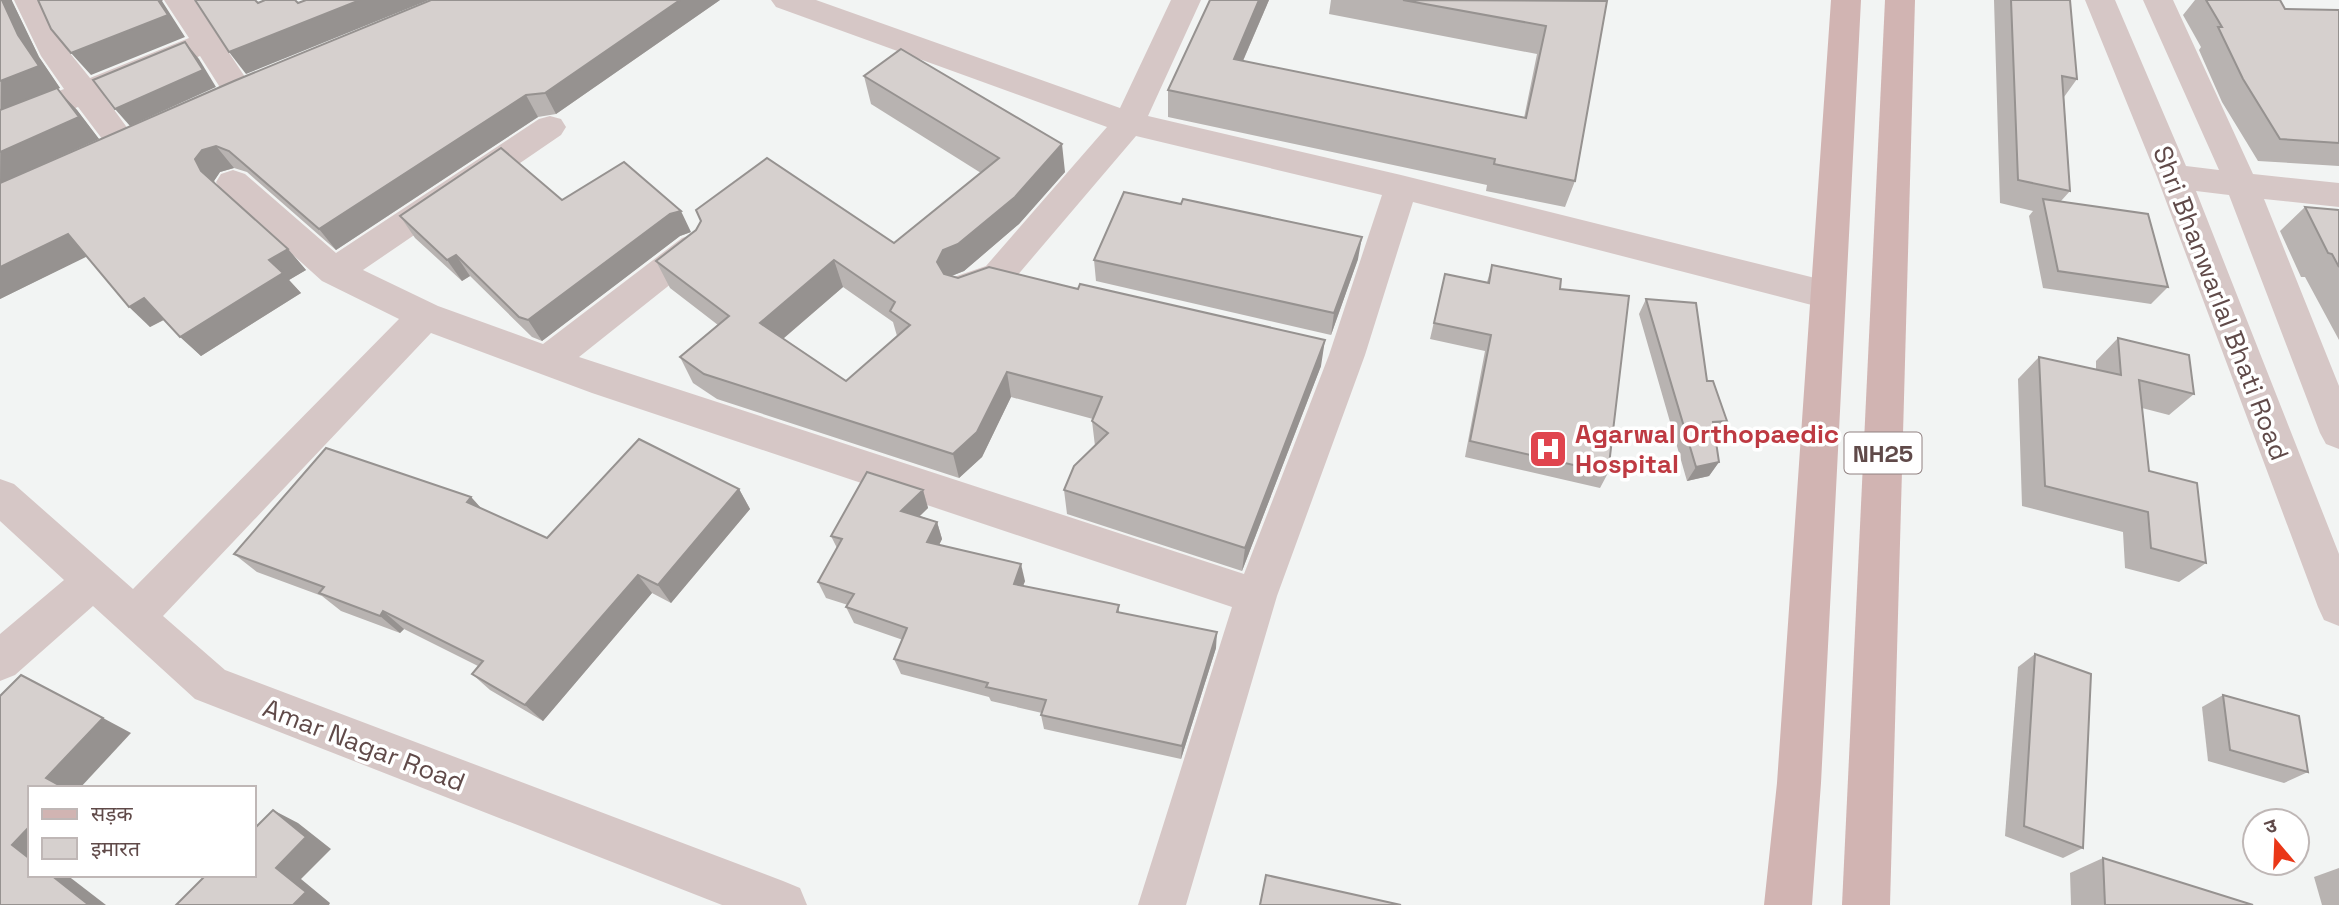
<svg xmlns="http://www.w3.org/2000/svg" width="2339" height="905" font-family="'Space Grotesk','Noto Sans Devanagari',sans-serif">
  <rect width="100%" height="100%" fill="#f2f4f3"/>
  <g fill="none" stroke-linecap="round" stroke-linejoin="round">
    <g fill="#d6c7c6" fill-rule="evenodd">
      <polygon points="14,0 44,0 69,52 90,78 189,38 164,0 194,0 255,92 250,100 239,103 228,100 200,56 104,96 139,144 134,152 123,155 112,152 78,107 0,138 0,114 64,89 41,56"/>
      <polygon points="771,0 816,0 1120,108 1171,0 1201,0 1148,116 1401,175 1827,281 1840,285 1845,295 1840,305 1827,309 1413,202 1365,355 1277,596 1186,905 1138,905 1232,607 592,393 431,333 163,616 225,670 783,881 800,888 807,905 722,905 195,699 93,606 15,675 0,681 0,634 64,580 0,521 0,479 14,484 133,589 399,319 322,281 221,190 216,182 221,174 233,170 245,174 336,253 539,119 550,116 561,119 566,127 561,135 363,270 438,306 543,344 682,238 694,234 706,238 711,247 706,256 579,357 1244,574 1329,355 1382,195 1136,136 1010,284 963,302 951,298 945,288 951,278 986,266 1107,127 776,7"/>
      <polygon points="2085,0 2115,0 2186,166 2219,170 2143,0 2173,0 2253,174 2339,183 2339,207 2264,199 2339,386 2339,449 2326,444 2320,433 2229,195 2196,191 2339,554 2339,626 2324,620 2318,607 2157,177"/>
    </g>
    <g fill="#d1b4b2" fill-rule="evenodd">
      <polygon points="1831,0 1861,0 1821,783 1812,905 1764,905 1777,783"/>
      <polygon points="1885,0 1915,0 1890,905 1842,905"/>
    </g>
  </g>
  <g fill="#b8b3b1" fill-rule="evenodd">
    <polygon points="0,0 12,0 12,1 39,57 60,88 57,89 77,110 99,139 27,171 720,0 556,114 538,117 336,250 247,172 234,168 220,172 214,181 215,184 288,249 306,270 289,280 301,293 201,356 164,320 150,327 86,256 0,299"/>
    <polygon points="1210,0 1269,0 1243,61 1524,118 1537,54 1329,14 1331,0 1603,0 1575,181 1565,207 1486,191 1487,185 1168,117 1168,90"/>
    <polygon points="1994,0 2070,0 2077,79 2064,97 2070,191 2061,201 2168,287 2151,304 2043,288 2029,216 2033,211 2000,203"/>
    <polygon points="2195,0 2277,0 2285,9 2339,10 2339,166 2258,161 2222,102 2199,50 2201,47 2183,15"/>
    <path d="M 864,76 L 1065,172 L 1019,224 L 964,271 L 951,276 L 1321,366 L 1242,571 L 1067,514 L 1064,490 L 1095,446 L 1092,421 L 1093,419 L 1011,397 L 982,457 L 959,478 L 717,399 L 693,383 L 680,357 L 718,325 L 670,288 L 656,261 L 696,230 L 894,243 L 981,173 L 871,104 ZM 843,287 L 893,322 L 897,336 L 846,381 L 783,339 Z"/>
    <polygon points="562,200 691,232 680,236 542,341 532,337 470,276 462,281 415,238 400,216"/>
    <polygon points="2305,207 2339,210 2339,340 2305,277 2301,277 2280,231"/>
    <polygon points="1358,259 1331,335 1096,281 1094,260"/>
    <polygon points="1492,265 1560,289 1608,473 1600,488 1465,457 1485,351 1430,339 1445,274 1487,282"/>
    <polygon points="1646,299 1707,381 1727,421 1717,435 1715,435 1719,462 1709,476 1687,481 1639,314"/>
    <polygon points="2118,338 2194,394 2169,415 2142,408 2149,471 2206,563 2179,582 2125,568 2123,532 2022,506 2018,379 2039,357 2096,370 2096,361"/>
    <polygon points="739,489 750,509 671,603 652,593 543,721 490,690 472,674 478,666 404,629 400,633 341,611 322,596 257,572 234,554 471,497 481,508 547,538"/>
    <polygon points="923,490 928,508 920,516 937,522 942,539 939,545 1025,581 1023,586 1119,605 1119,612 1216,648 1181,759 1044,729 1041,715 1042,713 991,701 989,697 901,674 894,659 903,640 854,623 846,607 848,605 826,598 818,582 837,548 831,536"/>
    <polygon points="2035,654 2083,848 2063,858 2005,836 2018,667"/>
    <polygon points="2223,695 2308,772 2284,783 2208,761 2202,707"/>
    <polygon points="2103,858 2253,905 2071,905 2070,873"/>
    <polygon points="2339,868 2339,905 2322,905 2314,877"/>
  </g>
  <g fill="#969290">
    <polygon points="2,0 12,0 12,1 39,57 60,88 57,89 77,110 99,139 0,183"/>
    <polygon points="158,0 163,0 162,1 185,37 91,75 71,53"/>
    <polygon points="360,0 429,0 246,74 229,52"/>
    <polygon points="680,0 720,0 556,114 545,93"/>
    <polygon points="1259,0 1269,0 1232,86 1234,59"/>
    <polygon points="185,42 199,59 216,87 130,126 115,109"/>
    <polygon points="526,95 538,117 336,250 319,229"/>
    <polygon points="1062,144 1065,172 1019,224 964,271 949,277 943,289 937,262 943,250"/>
    <polygon points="216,146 234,168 220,172 214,181 219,192 201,171 195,159 202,150"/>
    <polygon points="681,211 691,232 680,236 542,341 528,320 670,214"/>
    <polygon points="68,234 90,255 0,299 0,267"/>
    <polygon points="1362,237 1358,259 1331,335 1334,313"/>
    <polygon points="288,249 306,270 289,280 301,293 201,356 180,337 269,260"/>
    <polygon points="456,255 470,276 462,281 447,260"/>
    <polygon points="834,260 843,287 771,349 760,323"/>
    <polygon points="144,298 165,319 150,327 129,307"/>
    <polygon points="1325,340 1321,366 1242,571 1245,548"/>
    <polygon points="1007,372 1011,397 982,457 959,478 953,454"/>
    <polygon points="1719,462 1709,476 1687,481 1696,467"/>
    <polygon points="739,489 750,509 671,603 658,585"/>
    <polygon points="923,490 928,508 907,528 901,511"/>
    <polygon points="471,497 488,516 467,502"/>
    <polygon points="937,522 942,539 932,559 927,542"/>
    <polygon points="1021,564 1025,581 1017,601 1014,584"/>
    <polygon points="638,575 652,593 543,721 525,705"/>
    <polygon points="383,611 404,629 400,633 380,616"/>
    <polygon points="1217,632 1216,648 1181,759 1182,746"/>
    <polygon points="103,718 131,733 80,788 64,788 46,778"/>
    <polygon points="273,810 298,823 331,849 301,879 330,903 329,905 293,905 276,868"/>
    <polygon points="30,826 30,859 12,845"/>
    <polygon points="51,875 67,875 106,905 89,905"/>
  </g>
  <g fill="#d6d0ce" stroke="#969290" stroke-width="2" fill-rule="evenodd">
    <polygon points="0,0 2,0 18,35 39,66 0,81"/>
    <polygon points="38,0 158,0 168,15 71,53 51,29"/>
    <polygon points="195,0 255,0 258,3 265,0 295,0 298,3 306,0 360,0 229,52"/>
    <polygon points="431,0 680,0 545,93 526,95 319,229 229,151 216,146 202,150 195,159 201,171 288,249 269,260 283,273 180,337 144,298 129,307 68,234 0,267 0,183 234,81"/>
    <polygon points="1210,0 1259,0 1234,59 1526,118 1546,26 1403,0 1607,1 1575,181 1494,164 1495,159 1168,90"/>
    <polygon points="2011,0 2070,0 2077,79 2062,76 2070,191 2018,180"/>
    <polygon points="2206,0 2280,0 2285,9 2339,10 2339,143 2280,139 2243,79 2218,27 2222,27"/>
    <polygon points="185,42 203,70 115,109 93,80"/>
    <path d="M 901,49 L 1062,144 L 1015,197 L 958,244 L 943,250 L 937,262 L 944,274 L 958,278 L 989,267 L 1078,289 L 1080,284 L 1325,340 L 1245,548 L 1064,490 L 1074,466 L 1108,433 L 1092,421 L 1102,397 L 1007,372 L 977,432 L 953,454 L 704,374 L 680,357 L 729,316 L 656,261 L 696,230 L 701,221 L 696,210 L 767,158 L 894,243 L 999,158 L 864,76 ZM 834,260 L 895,302 L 890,311 L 910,325 L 846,381 L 760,323 Z"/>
    <polygon points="57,88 79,117 0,152 0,110"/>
    <polygon points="501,148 562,200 624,162 681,211 670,214 528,320 519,317 456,255 447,260 400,216"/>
    <polygon points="1124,192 1181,204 1183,199 1362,237 1334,313 1094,260"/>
    <polygon points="2043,199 2148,214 2168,287 2058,271"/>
    <polygon points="2305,207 2339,210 2339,267 2332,254 2328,253"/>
    <polygon points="1492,265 1561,279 1560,289 1629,296 1608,473 1470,441 1491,335 1434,323 1445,274 1489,283"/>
    <polygon points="1646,299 1696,303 1707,381 1713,381 1727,421 1713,422 1719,462 1696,467"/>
    <polygon points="2118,338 2189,355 2194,394 2139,380 2149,471 2197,483 2206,563 2151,548 2148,512 2045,486 2039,357 2121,375"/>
    <polygon points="639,439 739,489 658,585 638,575 525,705 472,674 483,661 383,611 380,616 319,593 324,587 234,554 326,448 471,497 467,502 547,538"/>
    <polygon points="867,472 923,490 901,511 937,522 927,542 1021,564 1014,584 1119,605 1117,612 1217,632 1182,746 1041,715 1046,700 986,687 988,683 894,659 907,628 846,607 854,594 818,582 842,539 831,536"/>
    <polygon points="2035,654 2091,674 2083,848 2024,826"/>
    <polygon points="21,675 103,718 46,778 64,788 30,788 30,826 12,845 30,859 30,875 51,875 89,905 0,905 0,696"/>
    <polygon points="2223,695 2299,716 2308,772 2230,750"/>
    <polygon points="273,810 306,837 276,868 306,892 293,905 176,905 206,875 254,875 254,829"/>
    <polygon points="2103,858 2253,905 2105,905"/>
    <polygon points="1266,875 1401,905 1260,905"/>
  </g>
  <defs>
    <symbol id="hospital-square" viewBox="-11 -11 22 22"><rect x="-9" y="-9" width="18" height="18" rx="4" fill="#e0444e" stroke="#fff"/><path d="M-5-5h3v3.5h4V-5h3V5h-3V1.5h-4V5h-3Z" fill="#fff"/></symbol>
  </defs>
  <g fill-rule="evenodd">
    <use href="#hospital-square" x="1526" y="427" width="44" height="44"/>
  </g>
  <g text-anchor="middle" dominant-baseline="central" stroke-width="7" stroke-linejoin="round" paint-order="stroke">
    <rect fill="#fff" stroke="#908080" stroke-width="2" x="1844.5" y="432.5" width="77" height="41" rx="5"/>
    <g font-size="24" font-weight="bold" fill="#604a49">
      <text x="1883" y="453">NH25</text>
    </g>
    <g font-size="26" fill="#604a49" stroke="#fff">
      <text transform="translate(2221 303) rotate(69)">Shri Bhanwarlal Bhati Road</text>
      <text transform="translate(364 745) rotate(21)">Amar Nagar Road</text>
    </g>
    <g font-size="26" font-weight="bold" fill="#be3a42" stroke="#fff" text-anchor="start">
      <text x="1575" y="434">Agarwal Orthopaedic<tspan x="1575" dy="30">Hospital</tspan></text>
    </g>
  </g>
  <rect x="28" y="786" width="228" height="91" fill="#ffffff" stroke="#bfb7b6" stroke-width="2"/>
  <rect x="42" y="809" width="35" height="10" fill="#d1b4b2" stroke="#bfb7b6" stroke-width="2"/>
  <text x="91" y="821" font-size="21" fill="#604a49">सड़क</text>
  <rect x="42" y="838" width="35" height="21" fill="#d6d0ce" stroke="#bfb7b6" stroke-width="2"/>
  <text x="91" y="856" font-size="21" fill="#604a49">इमारत</text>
  <g transform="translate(2276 842) rotate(341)"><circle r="33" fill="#ffffff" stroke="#bfb7b6" stroke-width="2"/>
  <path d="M0-5L12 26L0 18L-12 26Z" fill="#ea3717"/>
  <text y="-10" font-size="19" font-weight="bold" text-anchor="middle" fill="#604a49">उ</text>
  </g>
</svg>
